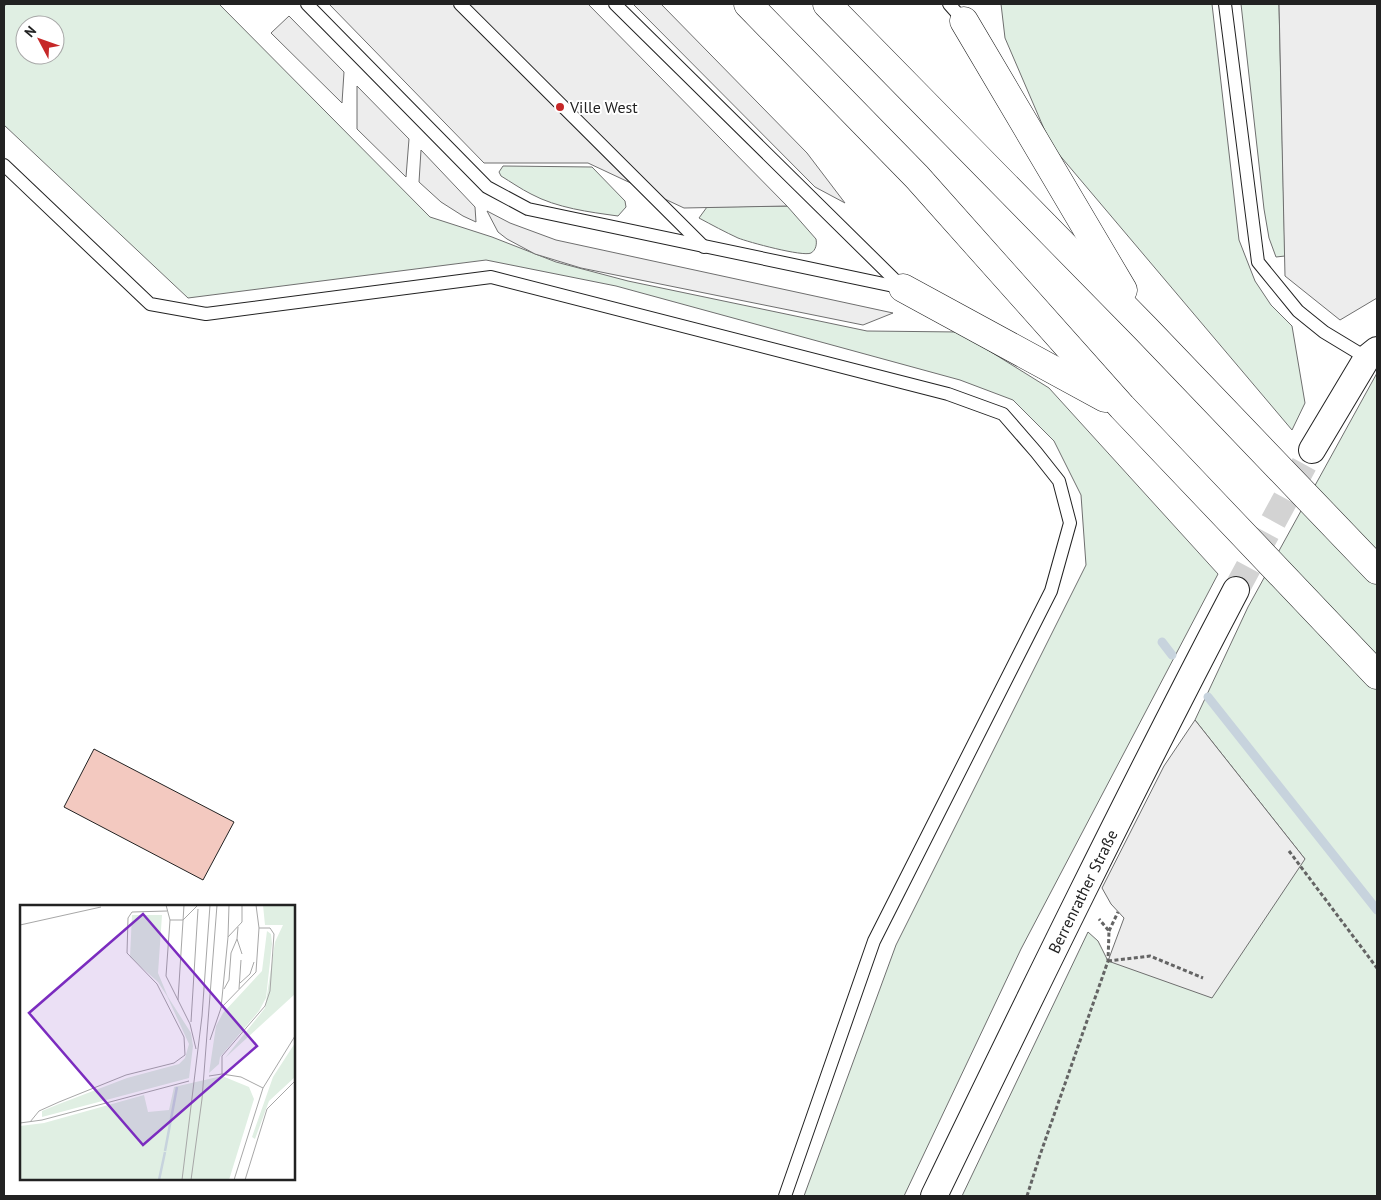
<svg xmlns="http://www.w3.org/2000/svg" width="1381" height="1200" font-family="'PT Sans',sans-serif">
  <rect width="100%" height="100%" fill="#fff"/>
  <g fill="#e0efe3" stroke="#6f6f6f" fill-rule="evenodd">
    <path d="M 6,4 L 219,4 L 430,217 L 492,237 L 556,262 L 628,281 L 867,331 L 959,332 L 1049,388 L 1218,574 L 1021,949 L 904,1196 L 804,1196 L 896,945 L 1086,565 L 1081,495 L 1054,441 L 1013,400 L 960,380 L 616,286 L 486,260 L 188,298 L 4,125 L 4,7 ZM 25,25 L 55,25 L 55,55 L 25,55 Z"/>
    <polygon points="1001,4 1212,4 1239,240 1255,281 1271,305 1292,326 1305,403 1292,430 1051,145 1005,38"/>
    <polygon points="1241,4 1279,4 1285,256 1276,257 1269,238 1264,209"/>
    <path d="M 503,166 L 592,167 L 625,201 L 626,207 L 618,216 C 589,212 557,208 531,194 C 521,189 511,182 501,176 L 499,172 Z"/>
    <path d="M 787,206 L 816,239 C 817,244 816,250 811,253 C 803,257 748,242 738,238 C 725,232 712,225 699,218 L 707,207 Z"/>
    <polygon points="1377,373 1377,1196 962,1196 1088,932 1098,941 1108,961 1305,859 1195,720 1248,607"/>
  </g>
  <g fill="#ededed" stroke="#6f6f6f">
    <polygon points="329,4 588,4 787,206 684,208 588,163 484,163"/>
    <polygon points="633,4 661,4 807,153 845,203 815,187"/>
    <polygon points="1279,4 1377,4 1377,298 1340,320 1285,276"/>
    <polygon points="289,16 344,72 342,103 271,33"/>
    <polygon points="357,86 409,139 406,177 357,129"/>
    <polygon points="421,150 475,207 476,222 463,216 441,202 419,182"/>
    <polygon points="487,211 510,223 556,240 893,313 863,325 581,268 535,254 507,239 498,232"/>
    <polygon points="1195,720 1305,859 1212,998 1108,961 1124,918 1111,904 1102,888 1164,766"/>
  </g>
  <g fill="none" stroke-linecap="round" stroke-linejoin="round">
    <g stroke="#c7d3dd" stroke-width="9">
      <polyline points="1162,642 1172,655"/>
      <polyline points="1208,697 1377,910"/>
    </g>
  </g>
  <polygon fill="#f3c9c0" stroke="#222" points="94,749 234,822 203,880 64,807"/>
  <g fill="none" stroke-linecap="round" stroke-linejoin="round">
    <polyline stroke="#d3d3d3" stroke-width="26" stroke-dasharray="26 13" stroke-linecap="butt" points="1236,590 1312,450"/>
    <defs>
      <g id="lane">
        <polyline points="307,4 487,187 528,209 903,288"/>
        <polyline points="460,4 704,247"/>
        <polyline points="615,4 903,288"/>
        <polyline points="949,4 964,21"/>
        <polyline points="1225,4 1258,262 1298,311 1324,332 1367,358"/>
        <polyline points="4,165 150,304 206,314 491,277 948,394 1003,414 1036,452 1059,481 1070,523 1051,591 874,941 785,1196"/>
      </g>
      <g id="street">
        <polyline points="1312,450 1367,358 1377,350"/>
        <path id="s1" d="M 934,1196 C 1032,993 1131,790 1236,590"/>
      </g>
      <g id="highway">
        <polyline points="748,4 917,177 1122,407 1377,675"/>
        <polyline points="827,4 1145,328 1377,570"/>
        <polyline points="964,21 1123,290"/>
        <polyline points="903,288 1105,398"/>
      </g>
    </defs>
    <use href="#lane" stroke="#222" stroke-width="14"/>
    <use href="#street" stroke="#222" stroke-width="28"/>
    <use href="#highway" stroke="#222" stroke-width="29"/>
    <g stroke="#646464" stroke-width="3" stroke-dasharray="4 2.5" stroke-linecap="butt">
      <polyline points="1289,851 1377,968"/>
      <polyline points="1109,931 1118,912"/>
      <polyline points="1108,961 1150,956 1203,978"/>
      <polyline points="1027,1196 1040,1155 1108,961 1109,931 1099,919"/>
    </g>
    <use href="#lane" stroke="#fff" stroke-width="12"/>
    <use href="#street" stroke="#fff" stroke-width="26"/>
    <use href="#highway" stroke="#fff" stroke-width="28"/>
  </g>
  <circle fill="#c62828" stroke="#fff" stroke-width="2" cx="560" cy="107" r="5"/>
  <g text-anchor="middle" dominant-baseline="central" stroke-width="4" stroke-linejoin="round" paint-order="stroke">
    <g font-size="16" fill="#222" stroke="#fff" text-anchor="start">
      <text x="570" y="107">Ville West</text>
    </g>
    <g font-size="16" fill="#222" stroke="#fff">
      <text stroke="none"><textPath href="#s1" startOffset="339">Berrenrather Straße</textPath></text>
    </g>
  </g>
  <g transform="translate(20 905)">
    <rect width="275" height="275" fill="#fff"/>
    <path d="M 243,0 L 275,0 L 275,89 L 205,153 L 245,103 L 255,37 L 263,20 L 245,20 ZM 112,10 L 142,10 L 138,68 L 148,92 L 171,128 L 173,141 L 169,173 L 22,212 L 22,206 L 39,199 L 107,173 L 159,159 L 165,153 L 169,139 L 147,91 L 138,77 L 110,52 ZM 247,26 L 251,29 L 252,39 L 246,93 L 239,106 L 200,152 L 199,159 L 189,168 L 196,121 L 203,108 L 242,66 ZM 275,138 L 275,172 L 249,196 L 235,234 L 232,232 L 253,172 ZM 202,171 L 229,182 L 234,194 L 209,275 L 0,275 L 0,221 L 24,218 L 124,190 L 128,207 L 149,205 L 154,182 Z" fill="#e0efe3"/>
    <path fill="none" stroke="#c7d3dd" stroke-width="2.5" d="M 145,246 L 157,182M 139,275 L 145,247"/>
    <path fill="none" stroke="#a7a7a7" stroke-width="1" d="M 146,0 L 150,15 L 146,71 L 170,119M 150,15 L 163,15 L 178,0M 0,20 L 81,2M 208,32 L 209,0M 217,34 L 222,49M 220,78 L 230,69 L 234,57M 204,84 L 209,75 L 211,48 L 217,34 L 218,22M 219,84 L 221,55M 158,95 L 164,0M 201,103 L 236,67 L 239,23 L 236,0M 201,103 L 208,32 L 222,17 L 222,0M 171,117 L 178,4M 170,119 L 176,144M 190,135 L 201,103M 202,169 L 202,151 L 245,101 L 250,86 L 254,29 L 250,23 L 239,23M 189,171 L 202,169 L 221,172 L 243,183M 10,217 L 19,206 L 39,197 L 106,170 L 154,158 L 165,150 L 164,132 L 137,79 L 107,48 L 108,13 L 112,7 L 147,6M 0,218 L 22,215 L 169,176M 162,275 L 182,111 L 190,0M 171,275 L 182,194 L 197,0M 214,275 L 243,183 L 275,131M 225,275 L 247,204 L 275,176"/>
    <path fill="#7b2cbf" fill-opacity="0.15" stroke="#7b2cbf" stroke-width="2.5" d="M 123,9 L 237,141 L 123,240 L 9,108 Z"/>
    <rect width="275" height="275" fill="none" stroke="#222" stroke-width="2.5"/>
  </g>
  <rect width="1381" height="1200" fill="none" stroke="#222222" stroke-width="10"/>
  <g transform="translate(40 40) rotate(311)"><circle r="24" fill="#ffffff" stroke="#a7a7a7"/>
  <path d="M0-4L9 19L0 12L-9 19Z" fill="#c62828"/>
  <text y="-8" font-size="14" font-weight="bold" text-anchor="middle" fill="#222222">N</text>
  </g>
</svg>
